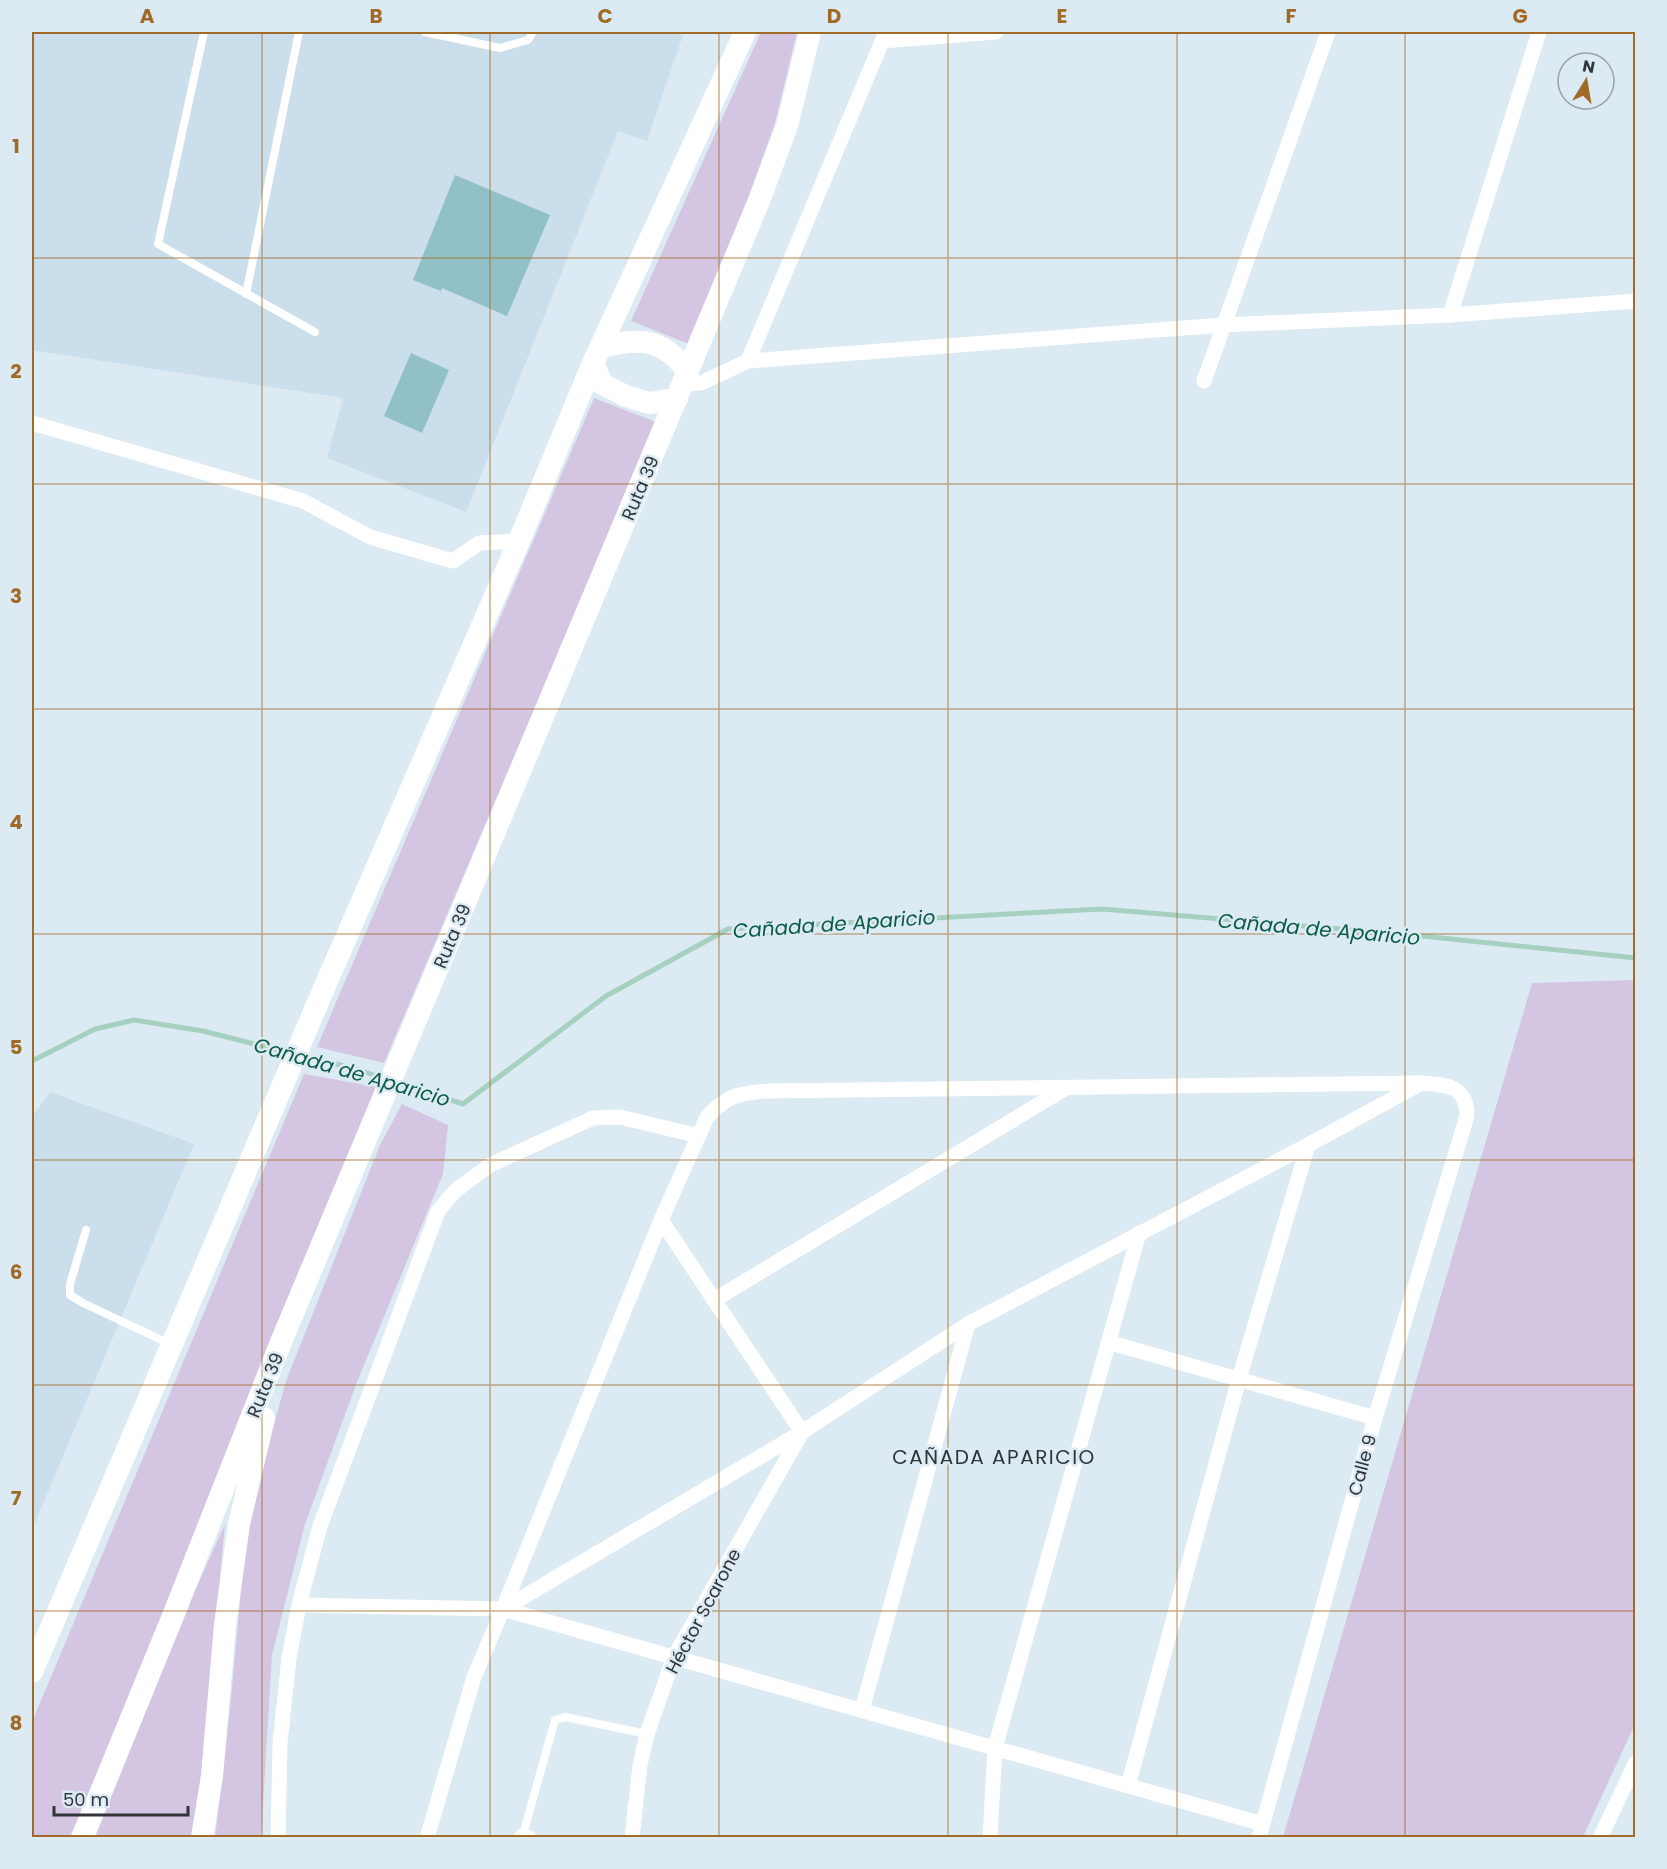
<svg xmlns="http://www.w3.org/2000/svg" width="1667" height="1869" font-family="Poppins,sans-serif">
  <rect width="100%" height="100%" fill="#dceaf3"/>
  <g fill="#cadeec">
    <polygon points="32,32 684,32 647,141 618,131 466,512 327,458 343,398 32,350"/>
    <polygon points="50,1092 194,1144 32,1530 32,1117"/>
  </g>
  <g fill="#d4c6e3">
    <polygon points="761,32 797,32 775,123 749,195 689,344 631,321"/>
    <polygon points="594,398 656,422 384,1063 317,1047"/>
    <polygon points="1635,980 1635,1724 1583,1837 1283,1837 1532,983"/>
    <polygon points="304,1074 377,1087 117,1730 70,1837 32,1838 32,1722"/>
    <polygon points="402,1104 448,1125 443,1174 357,1382 305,1524 272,1655 261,1837 215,1838 230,1709 245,1546 255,1493 286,1381 380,1145"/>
    <polygon points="225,1524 201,1776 191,1837 95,1838 189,1604"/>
  </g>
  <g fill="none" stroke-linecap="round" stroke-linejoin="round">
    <g stroke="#a6d1c1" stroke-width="5">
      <polyline points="302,1056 353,1068 386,1079"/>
      <polyline points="32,1061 95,1029 134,1020 203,1031 290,1053"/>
      <polyline points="395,1082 463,1104 606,996 728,929 1102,909 1412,935 1636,958"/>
    </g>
  </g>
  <g fill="#91c1c6">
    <polygon points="455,175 550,215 507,316 442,288 441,291 413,280"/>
    <polygon points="411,353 449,370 422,433 384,416"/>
  </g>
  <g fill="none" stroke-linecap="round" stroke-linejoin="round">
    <g stroke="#fff" stroke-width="8">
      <polyline points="204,32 158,244 315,332"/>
      <polyline points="425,32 500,48 528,40 533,32"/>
      <polyline points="246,294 299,32"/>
      <polyline points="86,1230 70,1284 70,1295 83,1303 170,1344"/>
      <polyline points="522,1838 555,1720 565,1717 647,1734"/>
    </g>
    <g stroke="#fff" stroke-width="15">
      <polyline points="882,41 996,32"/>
      <polyline points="1450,315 1539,32"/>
      <polyline points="748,361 1223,325 1450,315 1636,301"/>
      <polyline points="1204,381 1328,32"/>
      <polyline points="683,384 701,383 748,361 886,32"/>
      <polyline points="32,423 303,501 370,537 453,561 479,543 519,541"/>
      <polyline points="714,1300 1066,1088"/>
      <polyline points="1108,1342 1375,1418"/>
      <polyline points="299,1605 503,1609 1263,1824"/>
      <polyline points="503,1609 802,1432 968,1324 1308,1145 1418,1085"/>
      <polyline points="862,1710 968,1324"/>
      <polyline points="1128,1786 1239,1379 1308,1145"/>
      <polyline points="522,1836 529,1838"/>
      <polyline points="278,1838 280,1743 289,1658 299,1605 320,1526 438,1211 455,1191 490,1165 593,1118 620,1117 699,1136"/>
      <path d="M 427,1838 L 474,1677 L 503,1609 L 661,1220 L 707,1117 C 727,1096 737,1093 767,1091 L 1421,1083 C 1446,1085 1467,1085 1467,1116 L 1375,1418 L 1259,1838"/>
      <polyline points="632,1838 640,1765 647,1734 674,1657 802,1432 661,1220"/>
      <polyline points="990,1838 995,1748 1139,1233"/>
      <polyline points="1600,1838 1636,1762"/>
    </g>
    <g stroke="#fff" stroke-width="22">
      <path d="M 601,347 C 640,338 662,337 688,372"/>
      <polyline points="593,363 602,384 626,396 649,403 677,399"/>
      <polyline points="32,1672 325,986 519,541 593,363 745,32"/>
      <polyline points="82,1838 175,1611 281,1342 759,201 787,126 810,32"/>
      <polyline points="202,1838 212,1776 225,1625 239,1524 264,1418"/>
    </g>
  </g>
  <path fill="none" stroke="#a16a26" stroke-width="1.5" stroke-opacity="0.55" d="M 262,32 L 262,1838M 490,32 L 490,1838M 719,32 L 719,1838M 948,32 L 948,1838M 1177,32 L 1177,1838M 1405,32 L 1405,1838M 32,258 L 1636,258M 32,484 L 1636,484M 32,709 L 1636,709M 32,934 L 1636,934M 32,1160 L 1636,1160M 32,1385 L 1636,1385M 32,1611 L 1636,1611"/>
  <g text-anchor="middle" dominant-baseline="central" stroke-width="5" stroke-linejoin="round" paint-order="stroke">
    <g font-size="18" fill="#303539" stroke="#dceaf3">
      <text transform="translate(640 488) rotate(-67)">Ruta 39</text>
      <text transform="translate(452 936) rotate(-67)">Ruta 39</text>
      <text transform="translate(265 1385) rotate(-68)">Ruta 39</text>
      <text transform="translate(1362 1465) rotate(-75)">Calle 9</text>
      <text transform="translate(703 1611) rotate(-62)">Héctor Scarone</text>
    </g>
    <g font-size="20" font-style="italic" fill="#0a5c47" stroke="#dceaf3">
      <text transform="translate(834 924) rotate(-4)">Cañada de Aparicio</text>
      <text transform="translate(1319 929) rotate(5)">Cañada de Aparicio</text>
      <text transform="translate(352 1072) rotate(16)">Cañada de Aparicio</text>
    </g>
    <g font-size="20" letter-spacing="1.5" fill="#303539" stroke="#dceaf3">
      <text x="994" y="1457">CAÑADA APARICIO</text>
    </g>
  </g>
  <rect width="1667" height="1869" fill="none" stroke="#dceaf3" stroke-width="66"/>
  <g transform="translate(1586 81) rotate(11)"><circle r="28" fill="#dceaf3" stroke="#97a2a9" stroke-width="1.5"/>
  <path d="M0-4.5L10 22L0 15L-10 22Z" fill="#a16a26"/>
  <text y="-9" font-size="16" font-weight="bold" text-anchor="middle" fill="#303539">N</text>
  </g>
  <path d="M54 1806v9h134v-9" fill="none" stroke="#303539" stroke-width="3"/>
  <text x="63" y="1806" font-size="18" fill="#303539" stroke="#dceaf3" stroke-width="4.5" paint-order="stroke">50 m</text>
  <rect x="33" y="33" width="1601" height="1803" fill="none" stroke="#a16a26" stroke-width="2"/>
  <g font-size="20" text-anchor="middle" font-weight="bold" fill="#a16a26">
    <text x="147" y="23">A</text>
    <text x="376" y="23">B</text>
    <text x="605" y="23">C</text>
    <text x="834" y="23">D</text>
    <text x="1062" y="23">E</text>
    <text x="1291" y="23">F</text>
    <text x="1520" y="23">G</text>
    <text x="16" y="153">1</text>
    <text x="16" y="378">2</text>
    <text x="16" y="603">3</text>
    <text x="16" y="829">4</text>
    <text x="16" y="1054">5</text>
    <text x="16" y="1279">6</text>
    <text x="16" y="1505">7</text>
    <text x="16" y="1730">8</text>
  </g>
</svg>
